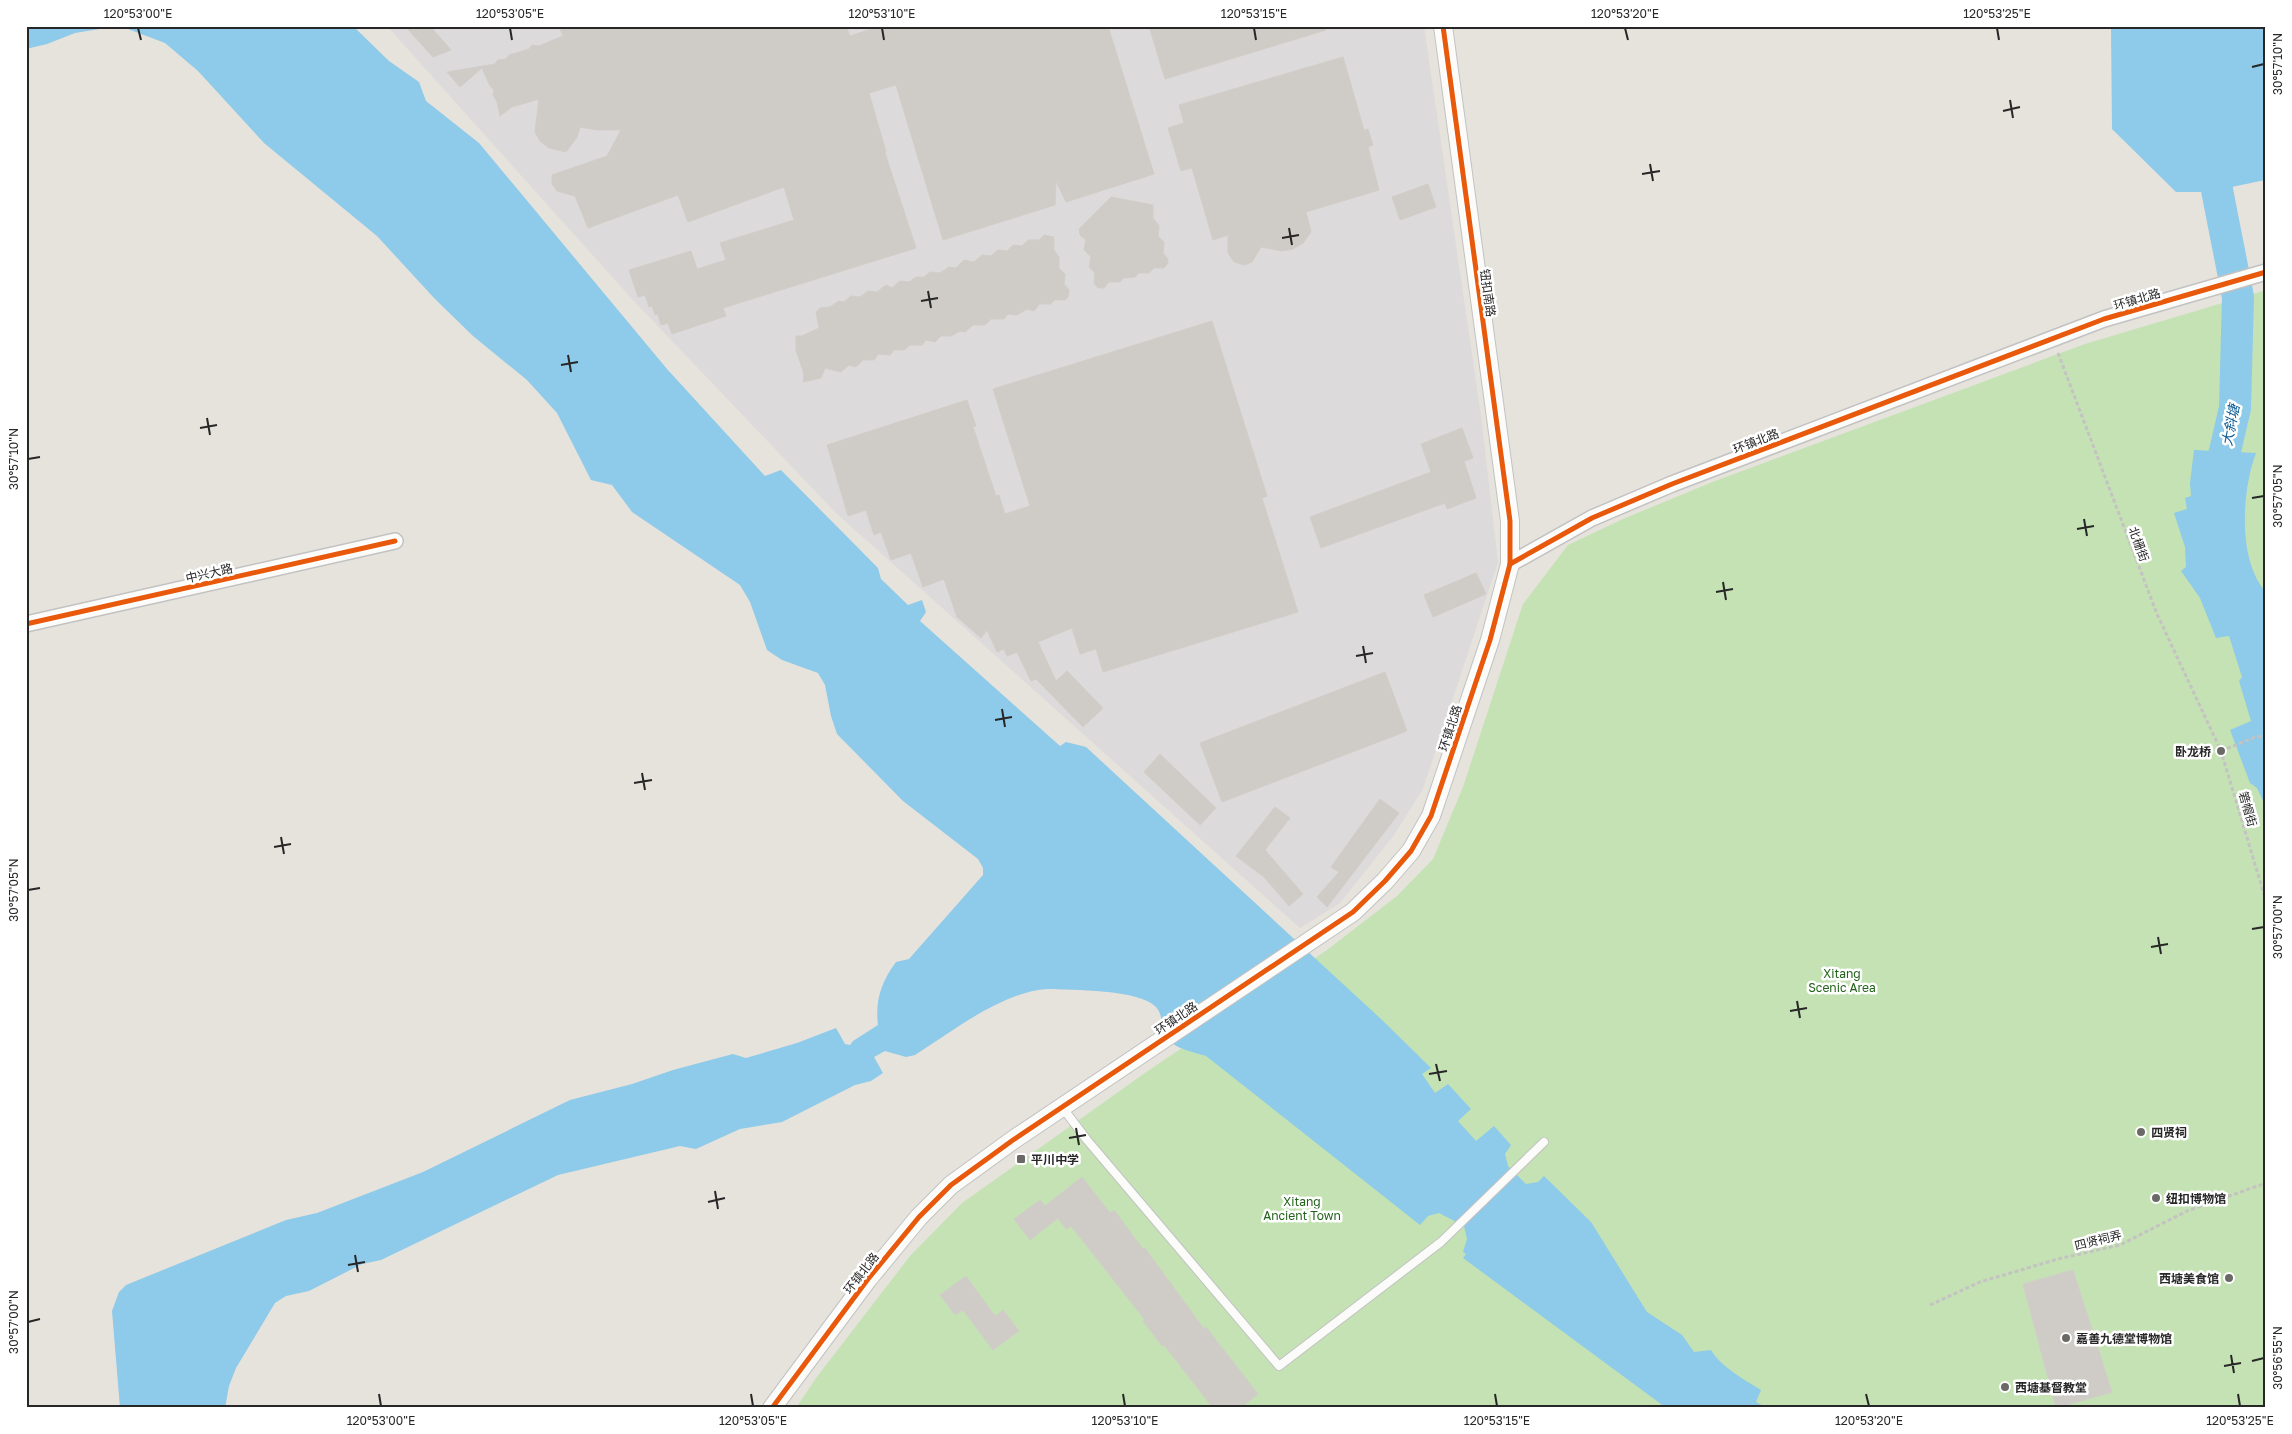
<svg xmlns="http://www.w3.org/2000/svg" width="2292" height="1434" font-family="'Golos Text','Noto Sans SC',sans-serif">
  <rect width="100%" height="100%" fill="#e6e3dc"/>
  <polygon fill="#dcdadb" points="387,26 1424,26 1481,416 1498,562 1423,789 1394,835 1340,903 1300,928 836,513 632,299"/>
  <polygon fill="#c4e2b4" points="2266,290 2266,1408 796,1408 816,1378 910,1256 962,1203 1145,1073 1327,950 1397,896 1433,859 1463,787 1523,604 1568,545 1623,519 1715,481 2085,344"/>
  <g fill="#8ecae9">
    <polygon points="26,26 118,26 75,33 47,44 26,49"/>
    <path d="M 120,26 L 353,26 L 389,61 L 419,82 L 426,101 L 479,143 L 667,369 L 765,476 L 781,470 L 878,568 L 881,579 L 908,605 L 922,600 L 926,612 L 920,621 L 1060,746 L 1066,742 L 1086,747 L 1381,1019 L 1431,1068 L 1422,1074 L 1435,1093 L 1448,1084 L 1471,1109 L 1458,1121 L 1476,1141 L 1494,1126 L 1511,1145 L 1505,1154 L 1508,1166 L 1526,1184 L 1538,1182 L 1544,1176 L 1591,1222 L 1647,1312 L 1682,1335 L 1694,1352 L 1711,1350 C 1721,1367 1745,1380 1761,1390 L 1756,1402 L 1767,1408 L 1665,1407 L 1463,1258 L 1466,1254 L 1463,1252 L 1467,1239 L 1464,1226 L 1439,1213 L 1428,1216 L 1420,1225 L 1206,1056 C 1190,1051 1167,1048 1163,1029 C 1161,1020 1162,1014 1156,1007 C 1138,989 1073,990 1047,989 C 1002,992 953,1031 915,1055 L 906,1057 L 885,1051 L 874,1057 L 883,1073 L 871,1081 L 855,1085 L 782,1122 L 740,1129 L 696,1149 L 680,1146 L 558,1175 L 381,1260 L 362,1264 L 309,1291 L 286,1296 L 275,1303 L 236,1368 L 229,1386 L 225,1408 L 120,1408 L 112,1311 L 119,1292 L 126,1285 L 286,1220 L 317,1213 L 423,1172 L 570,1100 L 632,1084 L 673,1070 L 733,1054 L 746,1058 L 797,1043 L 836,1028 L 845,1044 L 850,1045 L 853,1041 L 878,1025 C 875,1001 881,982 896,962 L 909,959 L 983,875 L 983,868 L 978,859 L 903,801 L 837,734 L 831,716 L 825,685 L 818,673 L 782,660 L 767,650 L 750,602 L 740,585 L 632,512 L 612,485 L 591,480 L 557,413 L 527,380 L 473,336 L 435,299 L 377,236 L 264,143 L 198,71 L 165,43 Z"/>
    <polygon points="2111,26 2266,26 2265,180 2208,192 2176,192 2112,129"/>
    <path d="M 2194,450 L 2256,453 C 2242,490 2237,560 2266,592 L 2266,807 L 2257,788 L 2250,783 L 2230,730 L 2251,721 L 2239,681 L 2242,677 L 2229,636 L 2216,638 L 2200,598 L 2181,571 L 2186,567 L 2185,547 L 2174,513 L 2187,509 L 2185,498 L 2191,496 L 2190,483 Z"/>
  </g>
  <g fill="none" stroke-linecap="round" stroke-linejoin="round">
    <polyline stroke="#8ecae9" stroke-width="32" points="2215,494 2235,408 2238,297 2217,190"/>
  </g>
  <g fill="#cfccc7" stroke="#d1cec8">
    <polygon points="405,26 430,26 451,50 433,57"/>
    <polygon points="559,26 846,26 850,36 880,26 1108,26 1154,174 1066,202 1056,181 1055,205 943,240 896,85 869,93 886,152 885,153 916,248 723,308 726,316 672,334 668,323 661,325 658,314 655,315 652,306 649,307 645,295 638,297 629,270 691,251 697,269 726,260 720,243 794,220 784,187 688,222 678,195 588,228 575,196 557,191 552,184 552,175 607,156 621,130 597,130 580,127 577,137 566,152 549,148 540,141 535,132 539,99 512,107 500,116 497,102 493,95 494,90 490,86 482,68 460,87 447,72 495,64 498,60 506,59 509,55 529,49 532,45 539,46 563,36"/>
    <polygon points="1149,26 1326,26 1326,30 1165,79"/>
    <polygon points="1343,57 1364,130 1368,129 1373,145 1368,147 1379,190 1306,212 1311,232 1303,243 1293,249 1282,251 1261,247 1252,262 1244,265 1234,262 1228,253 1228,235 1213,240 1192,168 1181,171 1168,128 1184,123 1179,105"/>
    <polygon points="1428,184 1436,207 1400,220 1392,197"/>
    <polygon points="1111,197 1153,205 1153,218 1159,226 1158,236 1164,242 1163,253 1168,259 1168,263 1164,268 1154,268 1149,273 1139,273 1135,277 1123,278 1120,282 1109,282 1104,288 1098,288 1094,283 1095,273 1089,267 1091,257 1084,250 1086,240 1080,235 1079,229"/>
    <polygon points="1044,235 1054,237 1054,250 1059,257 1059,268 1065,274 1064,284 1069,290 1068,297 1065,300 1054,300 1051,304 1039,304 1034,311 1027,309 1017,315 1008,314 1004,319 991,319 985,325 973,325 965,332 960,331 951,336 941,336 935,342 926,340 922,345 910,345 904,350 894,350 890,355 878,354 874,360 863,360 856,367 849,365 841,372 825,368 821,378 803,382 804,374 796,350 796,336 802,336 819,328 816,312 820,308 830,307 839,301 844,302 851,296 860,297 868,291 877,292 886,285 892,288 900,281 909,282 916,277 924,277 930,272 940,273 949,267 956,268 964,260 974,262 982,255 991,256 998,250 1007,251 1013,245 1022,246 1028,240 1039,240"/>
    <polygon points="1212,321 1267,496 1262,498 1298,612 1103,672 1096,649 1080,654 1072,628 1038,642 1056,681 1067,671 1103,708 1083,727 1036,679 1031,681 1017,652 1007,656 1004,649 997,652 987,630 981,638 957,617 944,579 923,587 911,553 891,560 881,532 874,535 866,510 848,516 827,445 967,400 976,426 973,427 996,496 999,495 1005,514 1030,506 993,389"/>
    <polygon points="1462,428 1473,458 1464,461 1476,498 1447,509 1445,503 1321,548 1310,517 1431,472 1421,444"/>
    <polygon points="1476,573 1486,594 1433,617 1424,595"/>
    <polygon points="1385,672 1407,731 1222,802 1200,743"/>
    <polygon points="1160,754 1216,808 1200,825 1144,772"/>
    <polygon points="1380,799 1399,813 1327,907 1317,897 1339,872 1331,867"/>
    <polygon points="1275,807 1290,818 1265,850 1303,894 1289,906 1264,877 1236,856"/>
    <polygon points="1082,1177 1110,1213 1114,1210 1143,1249 1145,1248 1204,1329 1206,1327 1258,1394 1240,1408 1213,1408 1164,1345 1162,1346 1143,1321 1145,1320 1071,1226 1066,1229 1058,1218 1030,1240 1014,1219 1040,1200 1045,1206"/>
    <polygon points="2073,1270 2112,1392 2056,1408 2023,1284"/>
    <polygon points="966,1276 995,1316 1003,1310 1019,1331 993,1350 963,1310 955,1315 940,1295"/>
  </g>
  <g fill="none" stroke-linecap="round" stroke-linejoin="round">
    <defs>
      <polyline id="service" points="1062,1107 1087,1140 1279,1366 1441,1242 1544,1142"/>
      <g id="minor">
        <polyline points="1510,564 1592,518 1672,484 2104,319 2266,272"/>
        <polyline points="26,624 395,541"/>
      </g>
      <polyline id="tertiary" points="772,1408 868,1279 919,1217 951,1185 1013,1140 1353,912 1385,881 1411,851 1431,816 1490,640 1510,564 1510,521 1443,26"/>
    </defs>
    <use href="#service" stroke="#c3c2c2" stroke-width="10"/>
    <use href="#minor" stroke="#c3c2c2" stroke-width="18"/>
    <use href="#tertiary" stroke="#c3c2c2" stroke-width="20"/>
    <g stroke="#c4c3c2" stroke-width="3" stroke-dasharray="4 2.5" stroke-linecap="butt">
      <polyline points="2058,353 2157,614 2221,751 2266,901"/>
      <polyline points="2221,751 2255,737 2266,736"/>
      <polyline points="1930,1305 1980,1282 2058,1259 2120,1245 2187,1211 2266,1183"/>
    </g>
    <use href="#service" stroke="#fbfbfa" stroke-width="8"/>
    <use href="#minor" stroke="#fbfbfa" stroke-width="15"/>
    <use href="#tertiary" stroke="#fbfbfa" stroke-width="18"/>
    <defs>
      <g id="cycleway">
        <polyline points="1510,564 1592,518 1672,484 2104,319 2266,272"/>
        <polyline points="26,624 395,541"/>
        <polyline points="772,1408 868,1279 919,1217 951,1185 1013,1140 1353,912 1385,881 1411,851 1431,816 1490,640 1510,564 1510,521 1443,26"/>
      </g>
    </defs>
    <use href="#cycleway" stroke="#fff" stroke-width="8"/>
    <use href="#cycleway" stroke="#e8590c" stroke-width="5"/>
  </g>
  <path fill="none" stroke="#272727" stroke-width="2" d="M 138,28 L 141,40M 510,28 L 512,40M 882,28 L 884,40M 1254,28 L 1256,40M 1625,28 L 1628,40M 1997,28 L 1999,40M 2252,67 L 2264,64M 2010,100 L 2013,118M 2003,111 L 2020,107M 1650,164 L 1653,181M 1642,174 L 1660,171M 1289,228 L 1292,245M 1282,238 L 1299,235M 928,291 L 931,308M 921,301 L 938,298M 568,355 L 571,372M 561,365 L 578,362M 207,418 L 210,435M 200,428 L 217,425M 28,459 L 40,457M 2252,498 L 2264,496M 2084,519 L 2087,536M 2077,529 L 2094,526M 1723,582 L 1726,600M 1716,592 L 1733,589M 1363,646 L 1366,663M 1356,656 L 1373,653M 1002,709 L 1005,727M 995,720 L 1012,717M 642,773 L 645,790M 634,783 L 652,780M 281,837 L 284,854M 274,847 L 291,844M 28,890 L 40,888M 2252,929 L 2264,927M 2158,937 L 2161,954M 2151,947 L 2168,944M 1797,1001 L 1800,1018M 1790,1011 L 1807,1008M 1436,1064 L 1440,1081M 1429,1074 L 1447,1071M 1076,1128 L 1079,1145M 1069,1138 L 1086,1135M 715,1191 L 718,1209M 708,1202 L 725,1198M 355,1255 L 358,1272M 348,1265 L 365,1262M 28,1322 L 40,1319M 2231,1355 L 2234,1373M 2252,1361 L 2264,1358M 2224,1366 L 2241,1363M 379,1394 L 381,1406M 751,1394 L 753,1406M 1123,1394 L 1125,1406M 1495,1394 L 1497,1406M 1866,1394 L 1869,1406M 2238,1394 L 2240,1406"/>
  <g fill="#6a6966" stroke="#fff" stroke-width="2">
    <circle cx="2221" cy="751" r="5"/>
    <circle cx="2141" cy="1132" r="5"/>
    <rect x="1016" y="1154" width="10" height="10" rx="2.5"/>
    <circle cx="2156" cy="1198" r="5"/>
    <circle cx="2229" cy="1278" r="5"/>
    <circle cx="2066" cy="1338" r="5"/>
    <circle cx="2005" cy="1387" r="5"/>
  </g>
  <g text-anchor="middle" dominant-baseline="central" stroke-width="5" stroke-linejoin="round" paint-order="stroke">
    <g font-size="12" fill="#272727" stroke="#fff">
      <text transform="translate(1488 293) rotate(82)">钮扣南路</text>
      <text transform="translate(2137 299) rotate(-16)">环镇北路</text>
      <text transform="translate(1756 441) rotate(-21)">环镇北路</text>
      <text transform="translate(2139 544) rotate(70)">北栅街</text>
      <text transform="translate(209 573) rotate(-13)">中兴大路</text>
      <text transform="translate(1450 728) rotate(-72)">环镇北路</text>
      <text transform="translate(2248 809) rotate(74)">箬帽街</text>
      <text transform="translate(1176 1018) rotate(-34)">环镇北路</text>
      <text transform="translate(2098 1240) rotate(-14)">四贤祠弄</text>
      <text transform="translate(861 1273) rotate(-52)">环镇北路</text>
    </g>
    <g font-size="12" font-weight="bold" fill="#272727" stroke="#fff" text-anchor="start">
      <text x="2211" y="751" text-anchor="end">卧龙桥</text>
      <text x="2151" y="1132">四贤祠</text>
      <text x="1031" y="1159">平川中学</text>
      <text x="2166" y="1198">纽扣博物馆</text>
      <text x="2219" y="1278" text-anchor="end">西塘美食馆</text>
      <text x="2076" y="1338">嘉善九德堂博物馆</text>
      <text x="2015" y="1387">西塘基督教堂</text>
    </g>
    <g font-size="12" fill="#226219" stroke="#fff">
      <text x="1842" y="973">Xitang<tspan x="1842" dy="14">Scenic Area</tspan></text>
      <text x="1302" y="1201">Xitang<tspan x="1302" dy="14">Ancient Town</tspan></text>
    </g>
    <g font-size="14" font-style="italic" fill="#0d5b95" stroke="#fff">
      <text transform="translate(2230 425) rotate(-79)">大斜塘</text>
    </g>
  </g>
  <rect width="2292" height="1434" fill="none" stroke="#ffffff" stroke-width="55"/>
  <rect x="28" y="28" width="2236" height="1378" fill="none" stroke="#272727" stroke-width="2"/>
  <g font-size="12" text-anchor="middle" fill="#272727">
    <text x="138" y="18">120°53'00"E</text>
    <text x="510" y="18">120°53'05"E</text>
    <text x="882" y="18">120°53'10"E</text>
    <text x="1254" y="18">120°53'15"E</text>
    <text x="1625" y="18">120°53'20"E</text>
    <text x="1997" y="18">120°53'25"E</text>
    <text transform="translate(2278 64) rotate(-90)" y="4">30°57'10"N</text>
    <text transform="translate(14 459) rotate(-90)" y="4">30°57'10"N</text>
    <text transform="translate(2278 496) rotate(-90)" y="4">30°57'05"N</text>
    <text transform="translate(14 890) rotate(-90)" y="4">30°57'05"N</text>
    <text transform="translate(2278 927) rotate(-90)" y="4">30°57'00"N</text>
    <text transform="translate(14 1322) rotate(-90)" y="4">30°57'00"N</text>
    <text transform="translate(2278 1358) rotate(-90)" y="4">30°56'55"N</text>
    <text x="381" y="1425">120°53'00"E</text>
    <text x="753" y="1425">120°53'05"E</text>
    <text x="1125" y="1425">120°53'10"E</text>
    <text x="1497" y="1425">120°53'15"E</text>
    <text x="1869" y="1425">120°53'20"E</text>
    <text x="2240" y="1425">120°53'25"E</text>
  </g>
</svg>
